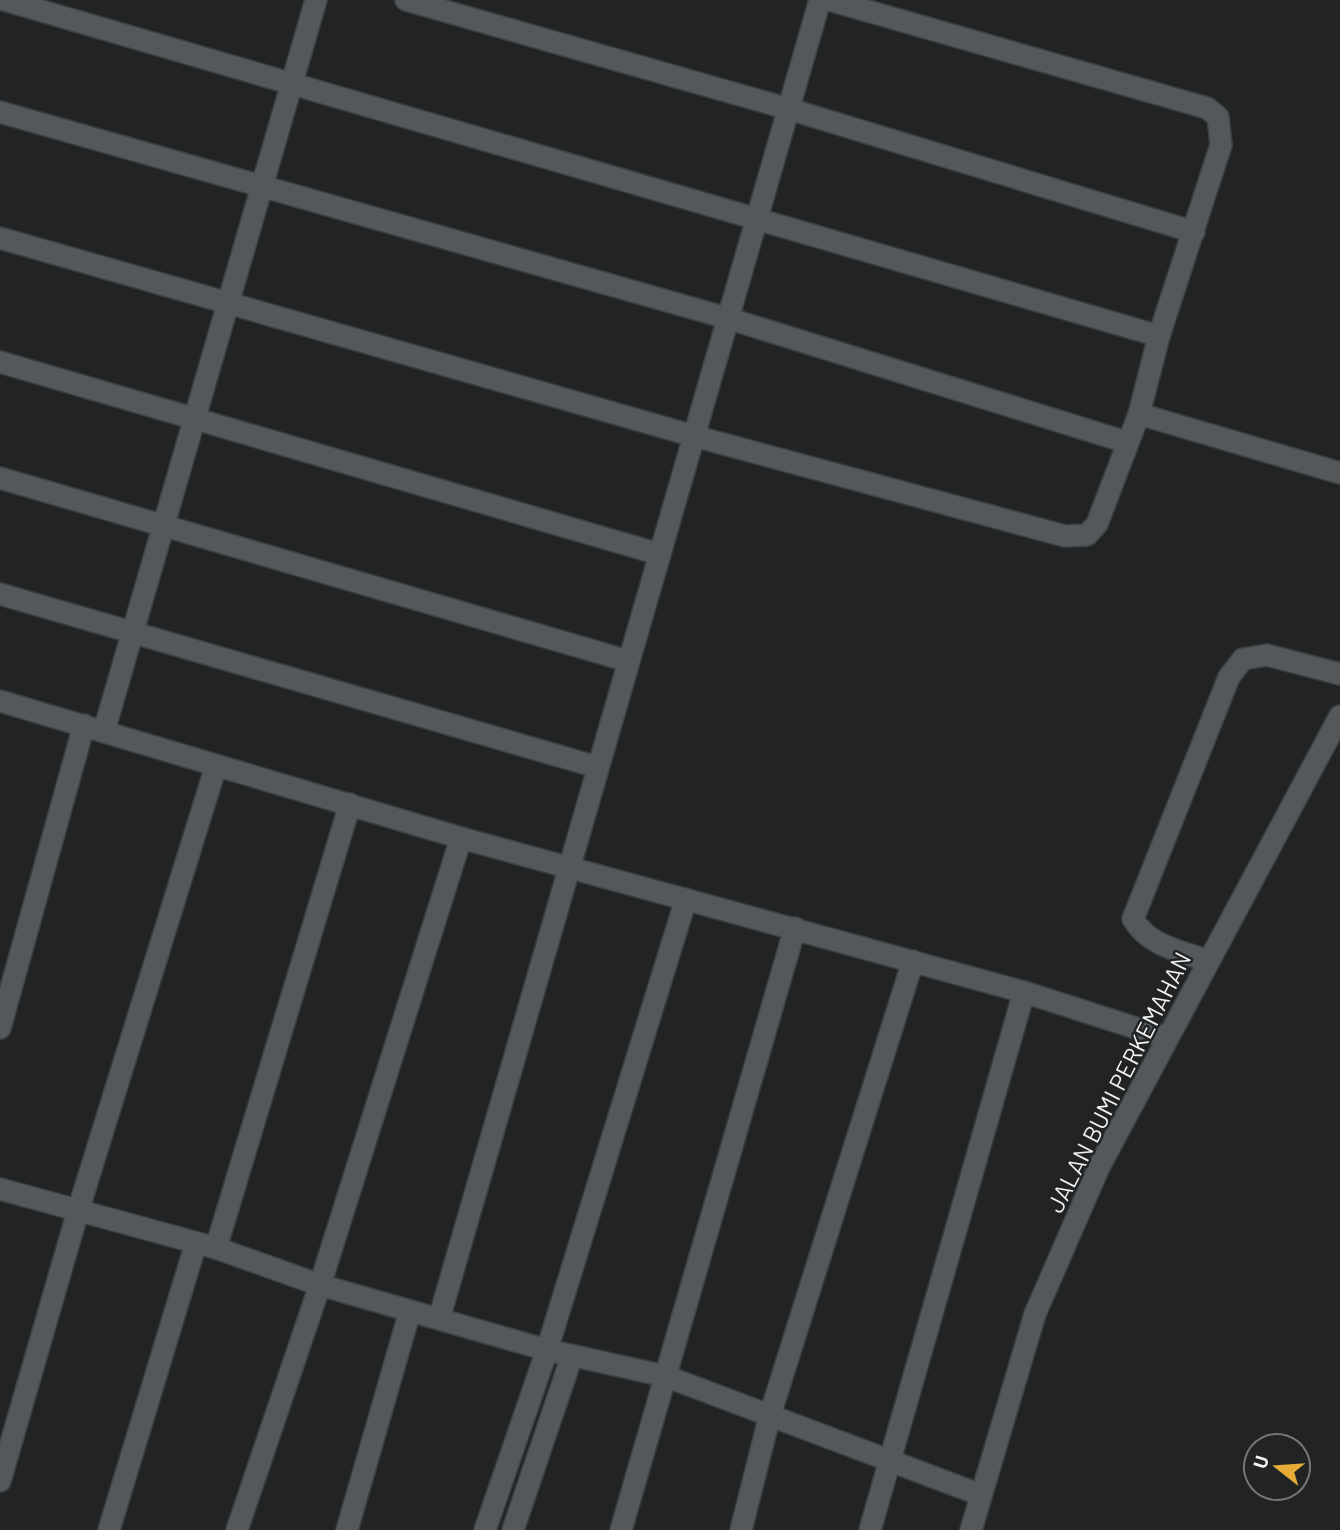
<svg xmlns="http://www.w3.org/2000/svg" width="1340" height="1530" font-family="Barlow,sans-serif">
  <rect width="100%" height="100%" fill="#212325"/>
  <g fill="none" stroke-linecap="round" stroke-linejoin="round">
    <defs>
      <g id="minor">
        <polyline points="4,0 1159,336"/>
        <polyline points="406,0 789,109 1194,232"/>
        <polyline points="0,112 727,318 1126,442"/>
        <polyline points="0,238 694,436 1065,536 1087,535 1097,524 1139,414 1159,336 1221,145 1218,117 1207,108 829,0"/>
        <polyline points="0,362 659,554"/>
        <polyline points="1139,414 1340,473"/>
        <polyline points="0,478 628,661"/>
        <polyline points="0,594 597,767"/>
        <polyline points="0,701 461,838 1024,992 1167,1038"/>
        <polyline points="104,731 316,0"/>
        <path d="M 1209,961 C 1180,951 1149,946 1133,919 L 1229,677 L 1243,659 L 1267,655 L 1340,674"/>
        <polyline points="0,1028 84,725"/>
        <polyline points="0,1189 216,1248 320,1285 547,1350 665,1376 981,1495"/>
        <polyline points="216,1248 350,804"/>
        <polyline points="439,1319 820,0"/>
        <polyline points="0,1481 78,1211 216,766"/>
        <polyline points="109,1530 196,1243"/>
        <polyline points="237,1530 320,1285 461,838"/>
        <polyline points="347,1530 410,1311"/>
        <polyline points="485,1530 547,1350 686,899"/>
        <polyline points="513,1530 572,1356"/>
        <polyline points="621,1530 795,928"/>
        <polyline points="741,1530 770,1415 913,961"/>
        <polyline points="870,1530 1024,992"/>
        <polyline points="971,1530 1035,1314 1099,1167 1340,716"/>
      </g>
    </defs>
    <use href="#minor" stroke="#3d4041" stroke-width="24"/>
    <use href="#minor" stroke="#55585a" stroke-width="21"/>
  </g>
  <g text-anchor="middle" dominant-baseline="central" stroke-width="5" stroke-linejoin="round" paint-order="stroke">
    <g font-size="24" fill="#f1f3f4" stroke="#212325">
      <text transform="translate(1118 1082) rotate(-63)">JALAN BUMI PERKEMAHAN</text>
    </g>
  </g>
  <g transform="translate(1277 1467) rotate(287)"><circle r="33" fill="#212325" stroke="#747678" stroke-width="2"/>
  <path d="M0-5L12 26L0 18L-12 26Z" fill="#e7ac36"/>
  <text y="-10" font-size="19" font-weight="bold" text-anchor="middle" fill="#f1f3f4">U</text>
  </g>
</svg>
